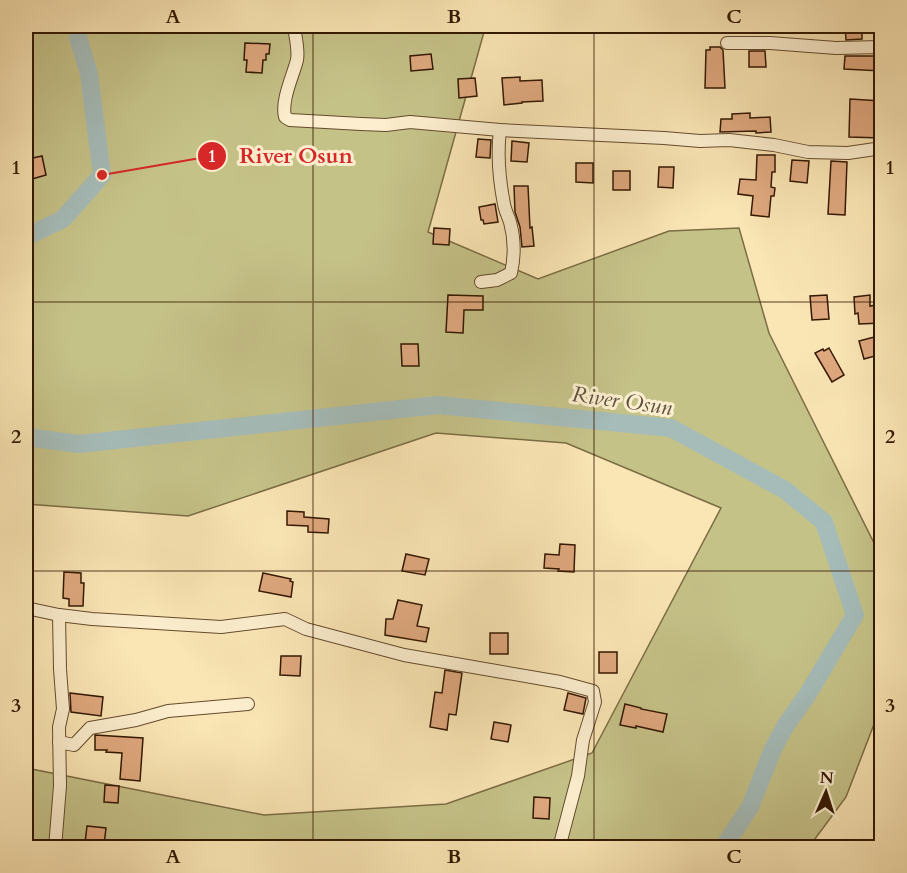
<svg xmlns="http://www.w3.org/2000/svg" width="907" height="873" font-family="Cardo,serif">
  <rect width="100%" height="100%" fill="#fae5b4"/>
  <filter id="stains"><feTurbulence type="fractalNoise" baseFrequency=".00333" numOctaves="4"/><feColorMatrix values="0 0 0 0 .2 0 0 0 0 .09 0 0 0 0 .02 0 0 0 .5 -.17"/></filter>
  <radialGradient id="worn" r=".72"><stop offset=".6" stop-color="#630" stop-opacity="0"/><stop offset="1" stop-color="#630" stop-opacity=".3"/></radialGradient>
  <polygon fill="#c5c288" stroke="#7c6d44" stroke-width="1.5" points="26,26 482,26 484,32 428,232 538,279 669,231 739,228 769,333 877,549 882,611 881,706 846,797 809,847 26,847 26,768 264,815 446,804 592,753 721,508 566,443 436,433 188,516 26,504"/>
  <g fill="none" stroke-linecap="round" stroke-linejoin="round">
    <g stroke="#a5bcb9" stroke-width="18">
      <polyline points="26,237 63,219 102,175 89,74 78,37 77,26"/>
      <polyline points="26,437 79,444 438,405 671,428 785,490 824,522 855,615 806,697 786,725 773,749 750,807 723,848"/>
    </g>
  </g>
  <g fill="#dfa87e" stroke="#331800" stroke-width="1.5">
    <polygon points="845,26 862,26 862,39 846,40"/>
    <polygon points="245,43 270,44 269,54 266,54 266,60 263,60 262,73 246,72 247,60 244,60"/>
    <polygon points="710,47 720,47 723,50 725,88 705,88 706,50 710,50"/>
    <polygon points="749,51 765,51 766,67 749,67"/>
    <polygon points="431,54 433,69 411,71 410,56"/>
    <polygon points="845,56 882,56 882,71 844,69"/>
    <polygon points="520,77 520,81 542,80 543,101 522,102 522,103 504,105 502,78"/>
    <polygon points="475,78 477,96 459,98 458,79"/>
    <polygon points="850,99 882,101 882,138 849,137"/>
    <polygon points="750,113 750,118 770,117 771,132 756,133 756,131 720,132 721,119 732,119 732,114"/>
    <polygon points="478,139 491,140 490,158 476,157"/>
    <polygon points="512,141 529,143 527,162 511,161"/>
    <polygon points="757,155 775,155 775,172 772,172 771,187 775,188 774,196 771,196 769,217 751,215 753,196 738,194 740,179 756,180"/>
    <polygon points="42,156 46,175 32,179 28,159"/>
    <polygon points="792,160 809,161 807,183 790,181"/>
    <polygon points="831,161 847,162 845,215 828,214"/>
    <polygon points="576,163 593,163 593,183 576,182"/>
    <polygon points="659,167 674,167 673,188 658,187"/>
    <rect x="613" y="171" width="17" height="19"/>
    <polygon points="514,186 528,186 530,228 532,227 534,246 522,247 520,227 515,212"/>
    <polygon points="495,204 498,222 484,224 483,220 481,220 479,207"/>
    <polygon points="434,228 450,229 449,245 433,244"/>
    <polygon points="448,295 483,296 483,310 464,310 463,333 446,332"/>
    <polygon points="827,295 829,319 812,320 810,296"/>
    <polygon points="870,295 870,306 882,304 882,323 859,324 858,313 855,314 854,297"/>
    <polygon points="882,335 882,354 864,359 859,341"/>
    <polygon points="401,344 418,344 419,366 402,366"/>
    <polygon points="829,348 844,375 832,382 815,353 823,349 824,351"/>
    <polygon points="287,511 304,512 304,517 329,519 328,533 308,532 308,526 287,525"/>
    <polygon points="560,544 575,545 574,572 558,571 559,569 544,568 545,554 559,555"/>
    <polygon points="406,554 429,559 425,575 402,571"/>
    <polygon points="64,572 81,573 81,583 84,583 83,606 69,606 69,599 63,598"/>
    <polygon points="263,573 291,579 290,581 293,582 291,597 259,591"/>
    <polygon points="398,600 422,605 417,626 429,628 426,642 385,635 386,619 393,619"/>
    <rect x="490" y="633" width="18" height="21"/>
    <rect x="599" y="652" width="18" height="21"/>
    <polygon points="281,656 301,656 300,676 280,675"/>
    <polygon points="445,670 462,673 456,715 449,714 447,730 430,727 435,692 442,693"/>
    <polygon points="70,693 103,697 101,716 71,712"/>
    <polygon points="568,693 586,698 583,714 564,710"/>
    <polygon points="625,704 641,708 641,709 667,714 663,732 636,726 636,728 620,725"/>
    <polygon points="494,722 511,725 508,742 491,739"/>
    <polygon points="95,735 143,738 140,781 120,779 122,753 106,752 107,750 95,750"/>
    <polygon points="105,785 119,786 118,803 104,802"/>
    <polygon points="534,797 550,798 549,819 533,818"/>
    <polygon points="87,826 106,828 104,845 85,843"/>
  </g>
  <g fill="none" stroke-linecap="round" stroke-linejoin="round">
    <defs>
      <g id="minor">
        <path d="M 294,26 C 295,36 299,49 297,60 C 293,76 281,100 285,117 L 290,120 L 361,124 L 386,125 L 410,122 L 500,130 L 664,138 L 700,141 L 729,140 L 774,145 L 808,152 L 848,153 L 882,148"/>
        <polyline points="727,43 770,43 836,48 882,47"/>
        <path d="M 481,282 L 497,280 L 511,273 C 515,255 515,240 510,222 C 508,216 505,210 504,204 C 499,179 497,155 500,130"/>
        <polyline points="26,608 59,615 92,619 221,627 285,619 306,629 404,655 560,682 593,691 595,702 583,740 578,776 559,848"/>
        <polyline points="59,742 74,745 90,728 136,720 168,711 248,704"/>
        <polyline points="55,848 60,786 59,727 63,709 60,669 59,615"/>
      </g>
    </defs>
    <use href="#minor" stroke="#654b2d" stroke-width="14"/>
    <use href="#minor" stroke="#fceece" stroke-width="12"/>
  </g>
  <path fill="none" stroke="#331800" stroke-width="1.5" stroke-opacity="0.55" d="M 313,26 L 313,848M 594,26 L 594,848M 26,302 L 882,302M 26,571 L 882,571"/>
  <g text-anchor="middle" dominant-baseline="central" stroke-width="6" stroke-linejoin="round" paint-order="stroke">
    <g font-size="22" font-style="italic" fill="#5b5141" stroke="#fceece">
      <text transform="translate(622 401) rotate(8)">River Osun</text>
    </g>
  </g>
  <path fill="none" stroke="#d62828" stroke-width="2" d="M102 175L212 156"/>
  <g fill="#d62828" stroke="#fceece" stroke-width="2">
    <circle cx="102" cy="175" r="6"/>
    <circle cx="212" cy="156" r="15"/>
  </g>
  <g font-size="18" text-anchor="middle" font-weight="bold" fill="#fff">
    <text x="212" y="162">1</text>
  </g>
  <g font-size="22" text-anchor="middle" font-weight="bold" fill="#d62828" stroke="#fceece" stroke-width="6" stroke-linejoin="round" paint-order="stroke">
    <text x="296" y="163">River Osun</text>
  </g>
  <rect width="907" height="873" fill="none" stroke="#fae5b4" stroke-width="66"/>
  <g transform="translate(826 792) rotate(3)" stroke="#fceece" stroke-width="4.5" paint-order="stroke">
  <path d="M0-4.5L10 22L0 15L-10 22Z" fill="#331800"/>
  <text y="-9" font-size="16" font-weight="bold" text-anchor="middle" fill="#331800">N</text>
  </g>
  <rect x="33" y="33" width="841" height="807" fill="none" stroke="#331800" stroke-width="2"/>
  <g font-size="20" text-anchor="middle" font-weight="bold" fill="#331800">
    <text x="173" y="23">A</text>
    <text x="454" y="23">B</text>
    <text x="734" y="23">C</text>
    <text x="16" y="174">1</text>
    <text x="890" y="174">1</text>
    <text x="16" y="443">2</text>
    <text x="890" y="443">2</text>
    <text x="16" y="712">3</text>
    <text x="890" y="712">3</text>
    <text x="173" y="863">A</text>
    <text x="454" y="863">B</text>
    <text x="734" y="863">C</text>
  </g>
  <rect width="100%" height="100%" filter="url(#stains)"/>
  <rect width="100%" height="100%" fill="url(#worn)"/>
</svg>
